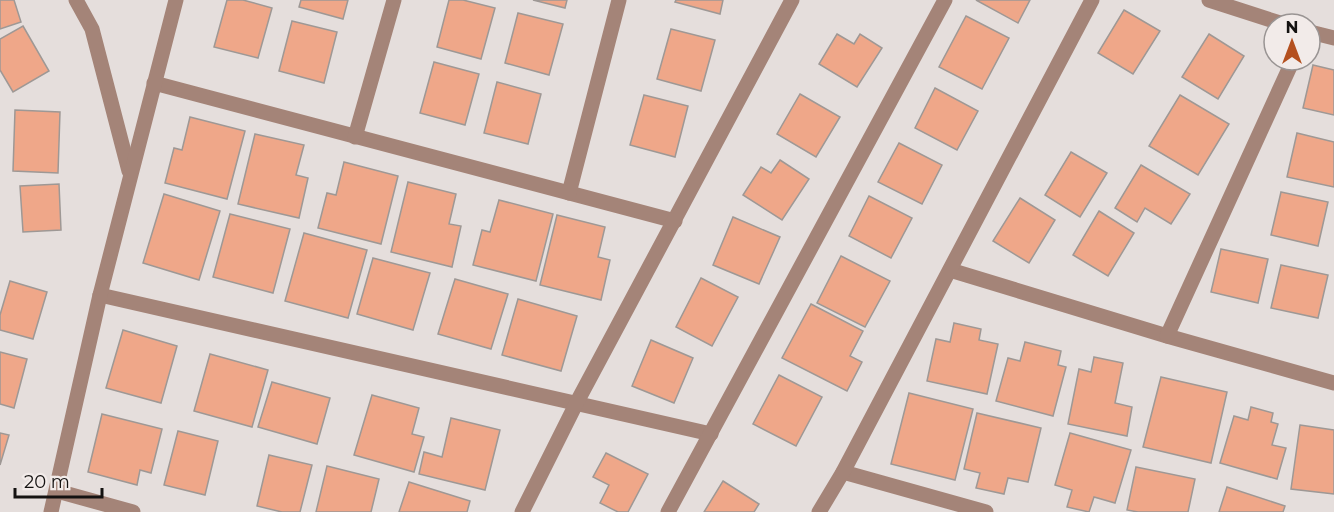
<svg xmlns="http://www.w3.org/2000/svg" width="1334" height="512" font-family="Montserrat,sans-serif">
  <rect width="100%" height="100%" fill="#e5dedc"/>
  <g fill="#efa789" stroke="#9e9895" stroke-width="1.5">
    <polygon points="0,0 14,0 21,22 0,29"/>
    <polygon points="227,0 243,0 272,8 258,58 214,47"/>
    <polygon points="301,0 348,0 343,19 299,7"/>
    <polygon points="449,0 463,0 495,8 481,59 437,47"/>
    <polygon points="533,0 567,0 565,8"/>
    <polygon points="676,0 723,0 720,14 675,2"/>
    <polygon points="976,0 1030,0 1018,23"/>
    <polygon points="1124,10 1160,31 1133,74 1098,53"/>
    <polygon points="518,13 563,24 549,75 505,63"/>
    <polygon points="966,16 1009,38 982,89 939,67"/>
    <polygon points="292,21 337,32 324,83 279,71"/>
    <polygon points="23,26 49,71 13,92 0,70 0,39"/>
    <polygon points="671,29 715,40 701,91 657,79"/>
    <polygon points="837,34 854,44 860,34 882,48 857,87 819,64"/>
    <polygon points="1209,34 1244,56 1218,99 1182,77"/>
    <polygon points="434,62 479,74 465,125 420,113"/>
    <polygon points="1313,65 1334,70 1334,115 1303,108"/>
    <polygon points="497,82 541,94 528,144 484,133"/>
    <polygon points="935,88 978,111 957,150 915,128"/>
    <polygon points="800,94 840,117 816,157 777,134"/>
    <polygon points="644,95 688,106 675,157 630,145"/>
    <polygon points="1180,95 1229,124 1198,175 1149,146"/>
    <polygon points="15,110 60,112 58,173 13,171"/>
    <polygon points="190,117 245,131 227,199 165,183 174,148 182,150"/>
    <polygon points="1297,133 1334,142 1334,187 1287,177"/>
    <polygon points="255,134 304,145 296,175 308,178 299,218 238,204"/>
    <polygon points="899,143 942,165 922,204 878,182"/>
    <polygon points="1071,152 1107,173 1080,217 1045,195"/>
    <polygon points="780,160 809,179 782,220 743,195 761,167 771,173"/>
    <polygon points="344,162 398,176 381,244 318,228 327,193 336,195"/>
    <polygon points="1141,165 1190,194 1171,224 1145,208 1137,222 1115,208"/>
    <polygon points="408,182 456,194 449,224 461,226 452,267 391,252"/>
    <polygon points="59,184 61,230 23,232 20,186"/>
    <polygon points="1281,192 1328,202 1318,246 1271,235"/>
    <polygon points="164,194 220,211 199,280 143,263"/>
    <polygon points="869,196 912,218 891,258 849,236"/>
    <polygon points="1020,198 1055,220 1029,263 993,241"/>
    <polygon points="499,200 553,214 536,281 473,265 482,230 490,232"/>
    <polygon points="1099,211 1134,233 1108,276 1073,255"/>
    <polygon points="230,214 290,229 273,293 213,277"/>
    <polygon points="557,215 605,227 598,257 610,260 601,300 540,285"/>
    <polygon points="733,217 780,237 759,284 713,265"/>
    <polygon points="304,233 367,250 348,318 285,301"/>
    <polygon points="1221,249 1268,259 1258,303 1211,292"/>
    <polygon points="841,256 890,281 865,327 817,303"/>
    <polygon points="373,258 430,273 413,330 357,314"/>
    <polygon points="1281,265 1328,275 1318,318 1271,308"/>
    <polygon points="701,278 738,297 712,346 676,327"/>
    <polygon points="455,279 508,294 491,349 438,334"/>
    <polygon points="10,281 47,292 33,339 0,330 0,315"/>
    <polygon points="518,299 577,316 561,371 502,355"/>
    <polygon points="811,304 863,331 850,356 862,362 847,391 782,358"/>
    <polygon points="954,323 981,329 979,340 998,344 987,394 927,381 936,339 950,342"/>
    <polygon points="123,330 177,346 161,403 106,388"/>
    <polygon points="651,340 693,358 674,403 632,386"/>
    <polygon points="1025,342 1061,351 1058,365 1066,367 1053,416 996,401 1008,358 1020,361"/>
    <polygon points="0,352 27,359 14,408 0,404"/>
    <polygon points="210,354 268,370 252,427 194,411"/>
    <polygon points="1094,357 1123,363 1115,403 1132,407 1127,436 1068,424 1079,369 1091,372"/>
    <polygon points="779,375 822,397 796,446 753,424"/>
    <polygon points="1161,377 1227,392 1211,463 1143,447"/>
    <polygon points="272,382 330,398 317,444 258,427"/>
    <polygon points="909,393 973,409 955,480 891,464"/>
    <polygon points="372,395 419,408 412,434 424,437 414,472 354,455"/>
    <polygon points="1251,407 1273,413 1271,422 1278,424 1272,445 1286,448 1277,479 1220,463 1234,416 1248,420"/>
    <polygon points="977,413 1041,428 1028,482 1008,478 1004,494 976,488 980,473 964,469"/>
    <polygon points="102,414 162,429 151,473 140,470 137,485 88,472"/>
    <polygon points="451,418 500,430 485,490 419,474 424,452 442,457"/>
    <polygon points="1300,425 1334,430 1334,494 1291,489"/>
    <polygon points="178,431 218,441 205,495 164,485"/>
    <polygon points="0,433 9,435 0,465"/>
    <polygon points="1070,433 1131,450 1115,503 1094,497 1089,512 1067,507 1072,490 1055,485"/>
    <polygon points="606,453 648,474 628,512 618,512 600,503 609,485 593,477"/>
    <polygon points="269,455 312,465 300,512 282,512 257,506"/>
    <polygon points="327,466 379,479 371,512 316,512"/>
    <polygon points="1136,467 1195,479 1188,512 1138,512 1127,510"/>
    <polygon points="723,481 759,504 754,512 704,512"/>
    <polygon points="409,482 470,501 467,512 399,512"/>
    <polygon points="1227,487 1285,506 1283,512 1219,512"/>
  </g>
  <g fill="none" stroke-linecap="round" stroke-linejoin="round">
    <g stroke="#a48478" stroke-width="15">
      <polyline points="76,0 92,29 129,171"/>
      <polyline points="1209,0 1283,24"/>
      <polyline points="1310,32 1334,38"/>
      <polyline points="154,83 675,221"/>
      <polyline points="355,137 394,0"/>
      <polyline points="569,193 619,0"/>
      <polyline points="950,270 1167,336 1334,383"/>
      <polyline points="100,295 711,434"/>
      <polyline points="1167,336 1293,60"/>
      <polyline points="843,472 986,512"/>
      <polyline points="57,491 133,512"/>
      <polyline points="51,512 100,295 176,0"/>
      <polyline points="522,512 577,402 792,0"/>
      <polyline points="668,512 945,0"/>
      <polyline points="819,512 843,472 1092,0"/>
    </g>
  </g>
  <g transform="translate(1292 42)"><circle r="28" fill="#f2ebe9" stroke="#999493" stroke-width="1.5"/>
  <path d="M0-4.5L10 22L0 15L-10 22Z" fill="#b4501f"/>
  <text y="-9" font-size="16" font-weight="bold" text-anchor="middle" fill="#141211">N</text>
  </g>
  <path d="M15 488v9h87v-9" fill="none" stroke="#141211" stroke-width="3"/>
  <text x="24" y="488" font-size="18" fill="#141211" stroke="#f2ebe9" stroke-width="4.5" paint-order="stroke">20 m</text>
</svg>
